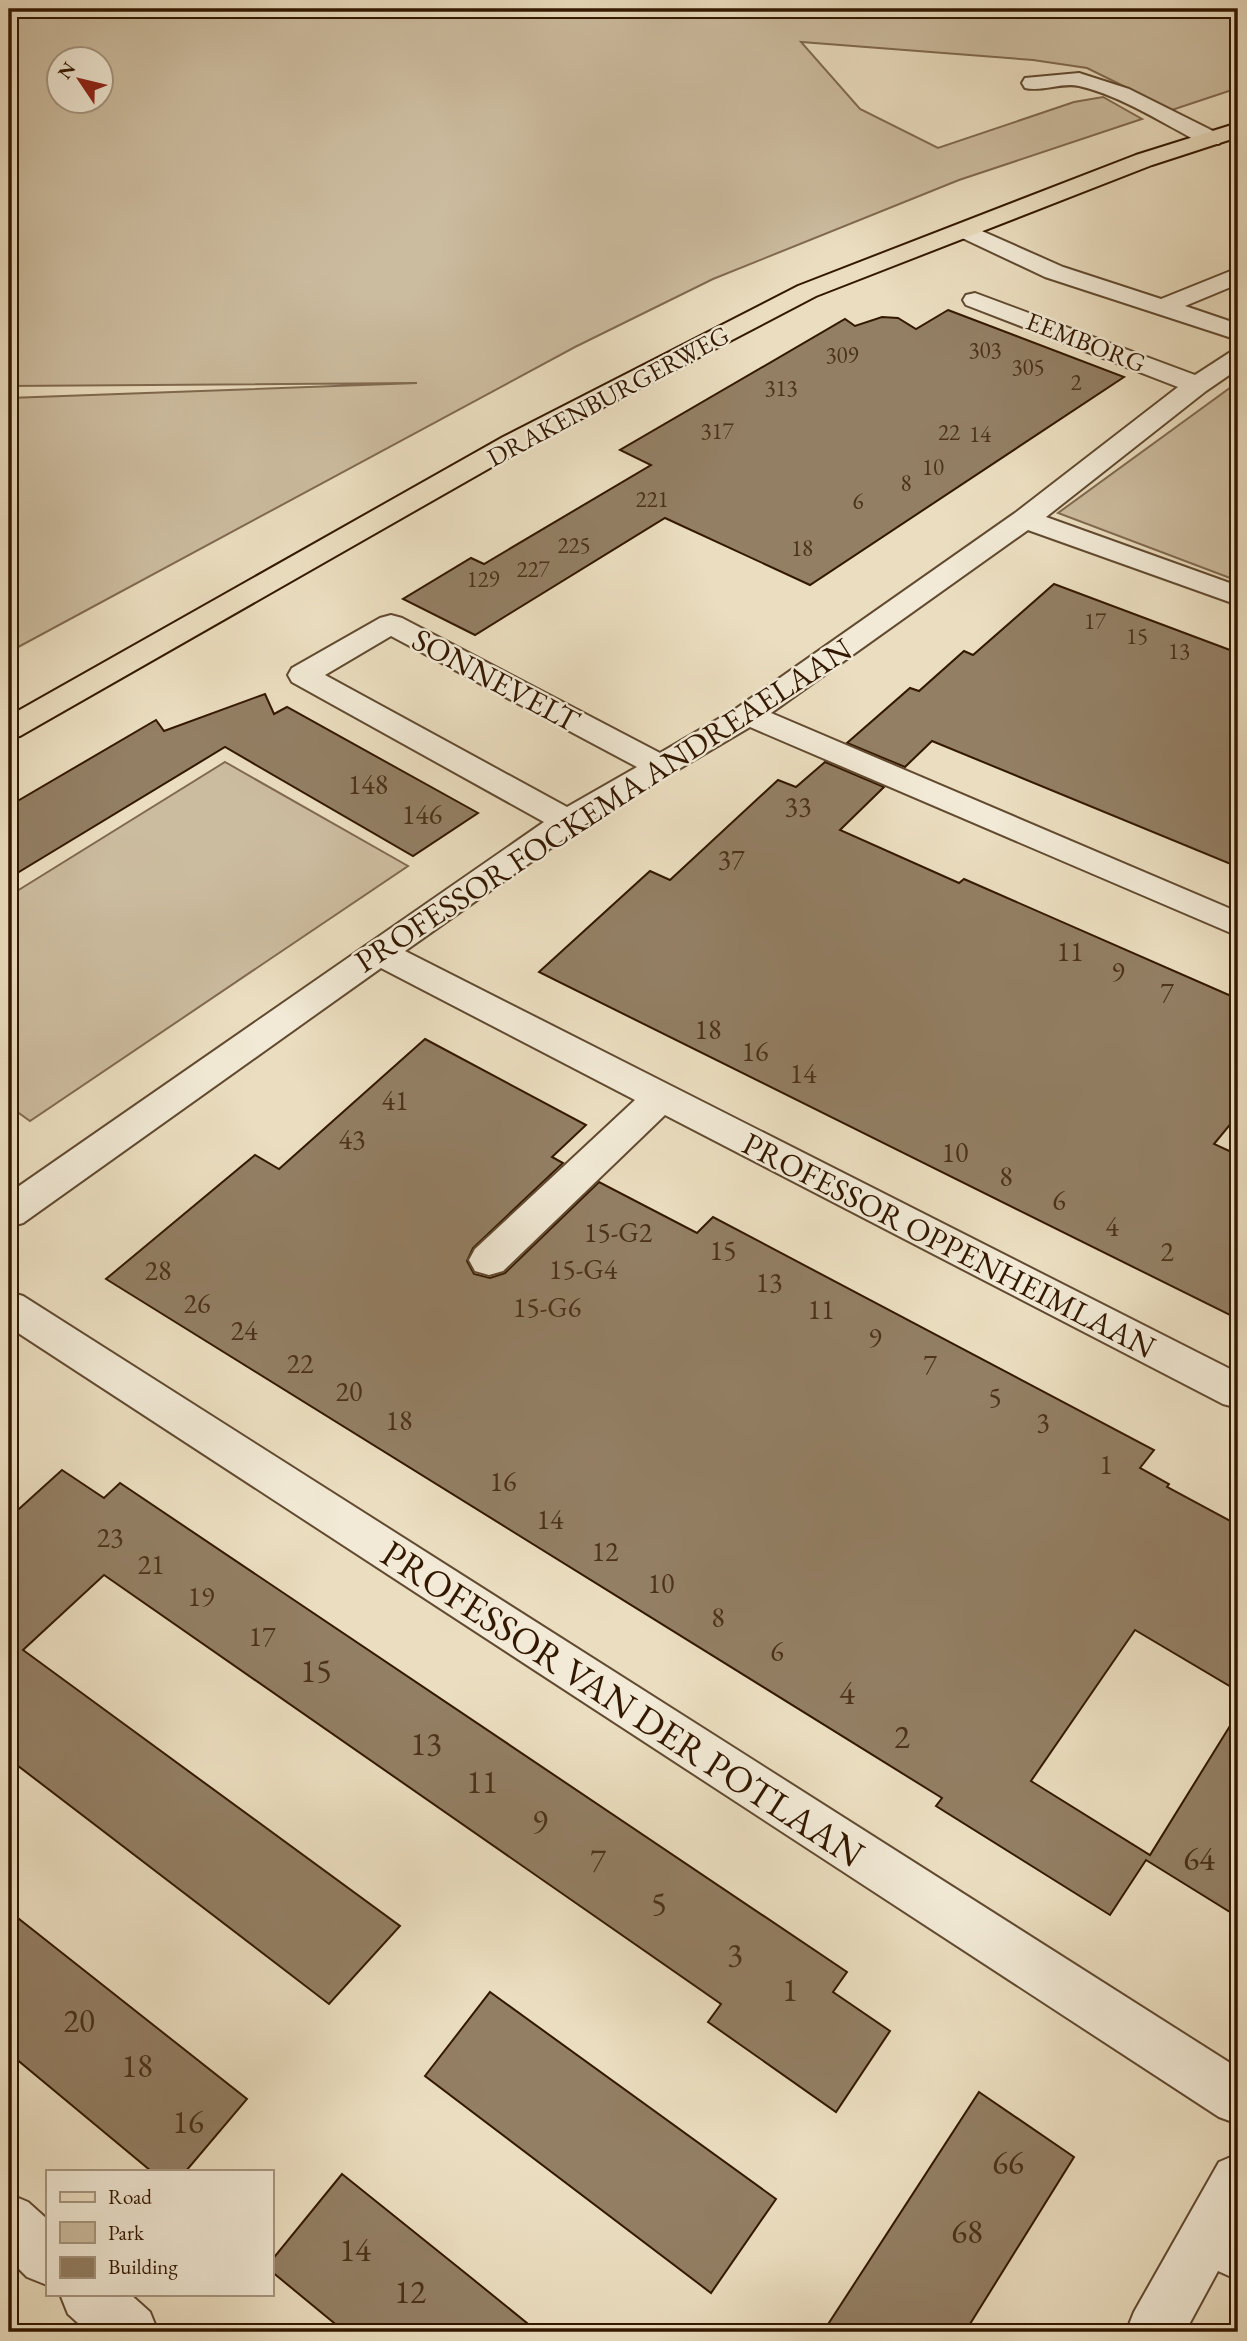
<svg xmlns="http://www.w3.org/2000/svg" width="1247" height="2341" font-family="'EB Garamond',serif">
  <rect width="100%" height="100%" fill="#ebdec0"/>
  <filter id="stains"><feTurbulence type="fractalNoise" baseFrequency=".00286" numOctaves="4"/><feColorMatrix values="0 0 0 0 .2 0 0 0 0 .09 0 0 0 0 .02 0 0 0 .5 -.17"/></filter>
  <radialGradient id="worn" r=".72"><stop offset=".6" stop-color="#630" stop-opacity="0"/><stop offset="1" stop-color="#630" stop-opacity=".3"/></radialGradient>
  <g fill="#ccbc9f" stroke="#806a50" stroke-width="2" fill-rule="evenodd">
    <path d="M 9,9 L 1238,9 L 1238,88 L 1172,110 L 1087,68 L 1033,60 L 801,42 L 860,109 L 938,148 L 1074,102 L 1103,97 L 1142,119 L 959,180 L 713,279 L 575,347 L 9,652 L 9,398 L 417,383 L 9,386 ZM 60,60 L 102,60 L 102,102 L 60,102 Z"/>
    <polygon points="1238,382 1238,581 1058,513"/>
    <polygon points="225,762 408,866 30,1121 9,1106 9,896"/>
  </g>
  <g fill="#937f64" stroke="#331800" stroke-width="2">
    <polygon points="948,310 1124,377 810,585 665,518 475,635 403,599 471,558 484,564 651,465 620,450 845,319 855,326 882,317 898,318 916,329"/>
    <polygon points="1054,584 1238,653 1238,867 932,741 905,767 847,743 910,688 919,691 964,651 973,655"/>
    <polygon points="265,694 274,714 287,707 478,813 413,856 225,747 9,878 9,806 156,720 164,731"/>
    <polygon points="825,762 884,787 840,830 959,883 964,879 1238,999 1238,1115 1214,1144 1238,1155 1238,1319 539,972 650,871 670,880 778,780 796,787"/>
    <polygon points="425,1039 586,1125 552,1157 563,1163 473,1248 467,1261 474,1274 490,1278 505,1273 599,1182 697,1233 713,1217 1154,1450 1140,1468 1169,1484 1167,1487 1238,1525 1238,1691 1135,1630 1031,1781 1150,1855 1238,1713 1238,1917 1146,1860 1110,1915 936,1806 942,1798 106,1279 255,1155 279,1169"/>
    <polygon points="62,1470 104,1498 120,1483 847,1972 833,1992 890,2031 836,2112 708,2022 721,2004 104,1575 23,1650 400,1926 329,2004 9,1759 9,1518"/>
    <polygon points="9,1911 247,2099 186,2171 151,2171 9,2053"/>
    <polygon points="490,1992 776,2199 711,2293 425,2076"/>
    <polygon points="979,2092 1074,2157 965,2332 823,2332"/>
    <polygon points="342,2174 469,2276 538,2332 345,2332 271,2271 271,2261"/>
  </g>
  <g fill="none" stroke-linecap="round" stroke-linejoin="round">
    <defs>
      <g id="minor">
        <path d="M 1079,73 L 1129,89 L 1219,134 L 1222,139 L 1219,144 L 1203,144 C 1164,124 1122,96 1079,86 C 1062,82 1043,92 1025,88 L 1022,83 L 1025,78 Z"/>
        <polygon points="966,224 1063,267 1161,299 1238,268 1238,284 1185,306 1238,324 1238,340 1045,277 958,236 954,231 958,226"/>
        <path d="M 975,293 L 1195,375 L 1229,353 L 1238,350 L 1238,369 L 1206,391 L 1046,517 L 1238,586 L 1238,605 L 1028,530 L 771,713 L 1238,912 L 1238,936 L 750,727 L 579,828 L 405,951 L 1238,1373 L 1238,1408 L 1223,1404 L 665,1115 L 503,1271 L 489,1275 L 475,1271 L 469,1260 L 475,1249 L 635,1100 L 381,968 L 23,1223 L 9,1227 L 9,1193 L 544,822 L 292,682 L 288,675 L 292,668 L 380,618 L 391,615 L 402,618 L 660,753 L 737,708 L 1015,513 L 1178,387 L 966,305 L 963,300 L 966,295 ZM 391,636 L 637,767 L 567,807 L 325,675 Z"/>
        <polygon points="9,1292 23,1296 1238,2068 1238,2124 1219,2117 9,1327"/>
        <polygon points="1238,2154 1238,2280 1218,2271 1185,2332 1126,2332 1134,2312 1219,2162"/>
        <polygon points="9,2194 28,2202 47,2219 47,2285 27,2277 9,2259"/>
        <polygon points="60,2294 130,2294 150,2312 158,2332 88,2332 68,2314"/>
      </g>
      <polygon id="major" points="1238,123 1238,137 1152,165 816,296 523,449 20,736 9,738 9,716 503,437 798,286 1136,155"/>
    </defs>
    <use href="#minor" stroke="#614a30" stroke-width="4"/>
    <use href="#major" stroke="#331800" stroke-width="4"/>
    <use href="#minor" fill="#f2ead6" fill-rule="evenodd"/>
    <use href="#major" fill="#ebdec0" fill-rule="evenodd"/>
  </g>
  <g text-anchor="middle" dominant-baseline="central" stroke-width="5" stroke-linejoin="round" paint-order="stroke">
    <g font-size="23" fill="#4b3219">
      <text x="985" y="350">303</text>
      <text x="842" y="355">309</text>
      <text x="1028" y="367">305</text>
      <text x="1076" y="382">2</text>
      <text x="781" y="388">313</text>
      <text x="717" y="431">317</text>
      <text x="949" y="432">22</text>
      <text x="980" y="434">14</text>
      <text x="933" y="467">10</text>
      <text x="906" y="483">8</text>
      <text x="652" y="499">221</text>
      <text x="858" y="501">6</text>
      <text x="574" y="545">225</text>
      <text x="802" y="548">18</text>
      <text x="533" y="569">227</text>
      <text x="483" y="579">129</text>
      <text x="1095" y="621">17</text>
      <text x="1137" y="636">15</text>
      <text x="1179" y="651">13</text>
    </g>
    <g font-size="26" fill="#331800" stroke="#f2ead6">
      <text transform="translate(1086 342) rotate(21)">EEMBORG</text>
      <text transform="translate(608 396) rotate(-28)">DRAKENBURGERWEG</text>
    </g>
    <g font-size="28" fill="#4b3219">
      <text x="368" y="784">148</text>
      <text x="798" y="806">33</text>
      <text x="422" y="814">146</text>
      <text x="731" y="859">37</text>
      <text x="1070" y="951">11</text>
      <text x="1118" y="971">9</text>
      <text x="1167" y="992">7</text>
      <text x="708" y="1029">18</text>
      <text x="755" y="1051">16</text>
      <text x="803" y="1073">14</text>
      <text x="395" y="1100">41</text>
      <text x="352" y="1139">43</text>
      <text x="955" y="1152">10</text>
      <text x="1006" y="1176">8</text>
      <text x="1059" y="1200">6</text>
      <text x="1112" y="1226">4</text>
      <text x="618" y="1232">15-G2</text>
      <text x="723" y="1250">15</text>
      <text x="1167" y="1251">2</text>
      <text x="583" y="1269">15-G4</text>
      <text x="158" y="1270">28</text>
      <text x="769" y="1282">13</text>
      <text x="197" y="1303">26</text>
      <text x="547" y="1307">15-G6</text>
      <text x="821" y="1309">11</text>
      <text x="244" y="1330">24</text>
      <text x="875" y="1337">9</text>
      <text x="300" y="1363">22</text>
      <text x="930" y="1364">7</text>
      <text x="349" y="1391">20</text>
      <text x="995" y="1397">5</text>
      <text x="399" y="1420">18</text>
      <text x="1043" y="1422">3</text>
      <text x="1106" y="1464">1</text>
      <text x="503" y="1481">16</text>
      <text x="550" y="1519">14</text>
      <text x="110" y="1537">23</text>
      <text x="605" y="1551">12</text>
      <text x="151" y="1564">21</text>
      <text x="661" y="1583">10</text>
      <text x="201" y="1596">19</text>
      <text x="718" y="1617">8</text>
      <text x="262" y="1636">17</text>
      <text x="777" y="1651">6</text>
    </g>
    <g font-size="32" fill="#331800" stroke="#f2ead6">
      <text transform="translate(496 680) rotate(28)">SONNEVELT</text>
      <text transform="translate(603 805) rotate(-33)">PROFESSOR FOCKEMA ANDREAELAAN</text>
      <text transform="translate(949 1245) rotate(27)">PROFESSOR OPPENHEIMLAAN</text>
    </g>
    <g font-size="33" fill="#4b3219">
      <text x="316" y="1670">15</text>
      <text x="847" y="1692">4</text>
      <text x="902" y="1736">2</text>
      <text x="426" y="1743">13</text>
      <text x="482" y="1781">11</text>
      <text x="540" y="1821">9</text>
      <text x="1199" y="1858">64</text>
      <text x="598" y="1860">7</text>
      <text x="659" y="1903">5</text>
      <text x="735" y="1954">3</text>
      <text x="790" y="1989">1</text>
      <text x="79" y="2020">20</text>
      <text x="137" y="2065">18</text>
      <text x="188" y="2121">16</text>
      <text x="1008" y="2162">66</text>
      <text x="967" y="2231">68</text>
      <text x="355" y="2249">14</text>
      <text x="410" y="2291">12</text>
    </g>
    <g font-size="38" fill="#331800" stroke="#f2ead6">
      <text transform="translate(623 1703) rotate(33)">PROFESSOR VAN DER POTLAAN</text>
    </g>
  </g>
  <rect width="1247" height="2341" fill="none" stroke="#ebdec0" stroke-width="35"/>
  <rect x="10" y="10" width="1226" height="2320" fill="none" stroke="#331800" stroke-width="3.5"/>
  <rect x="18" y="18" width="1212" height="2306" fill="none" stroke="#331800" stroke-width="2"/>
  <rect x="46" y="2170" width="228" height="126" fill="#f2ead6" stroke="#a69680" stroke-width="2"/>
  <rect x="60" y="2192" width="35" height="10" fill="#ebdec0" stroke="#a69680" stroke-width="2"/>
  <text x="108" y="2204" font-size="21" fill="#331800">Road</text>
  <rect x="60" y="2222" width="35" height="21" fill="#ccbc9f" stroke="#a69680" stroke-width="2"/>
  <text x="108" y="2240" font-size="21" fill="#331800">Park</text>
  <rect x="60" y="2257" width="35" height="21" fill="#937f64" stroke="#a69680" stroke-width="2"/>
  <text x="108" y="2274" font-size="21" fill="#331800">Building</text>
  <g transform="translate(80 80) rotate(305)"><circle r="33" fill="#f2ead6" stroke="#a69680" stroke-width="2"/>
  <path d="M0-5L12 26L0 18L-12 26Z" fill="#8f2418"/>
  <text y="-10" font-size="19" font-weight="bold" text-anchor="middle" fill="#331800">N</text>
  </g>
  <rect width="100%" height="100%" filter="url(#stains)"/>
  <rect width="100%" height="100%" fill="url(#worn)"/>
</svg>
